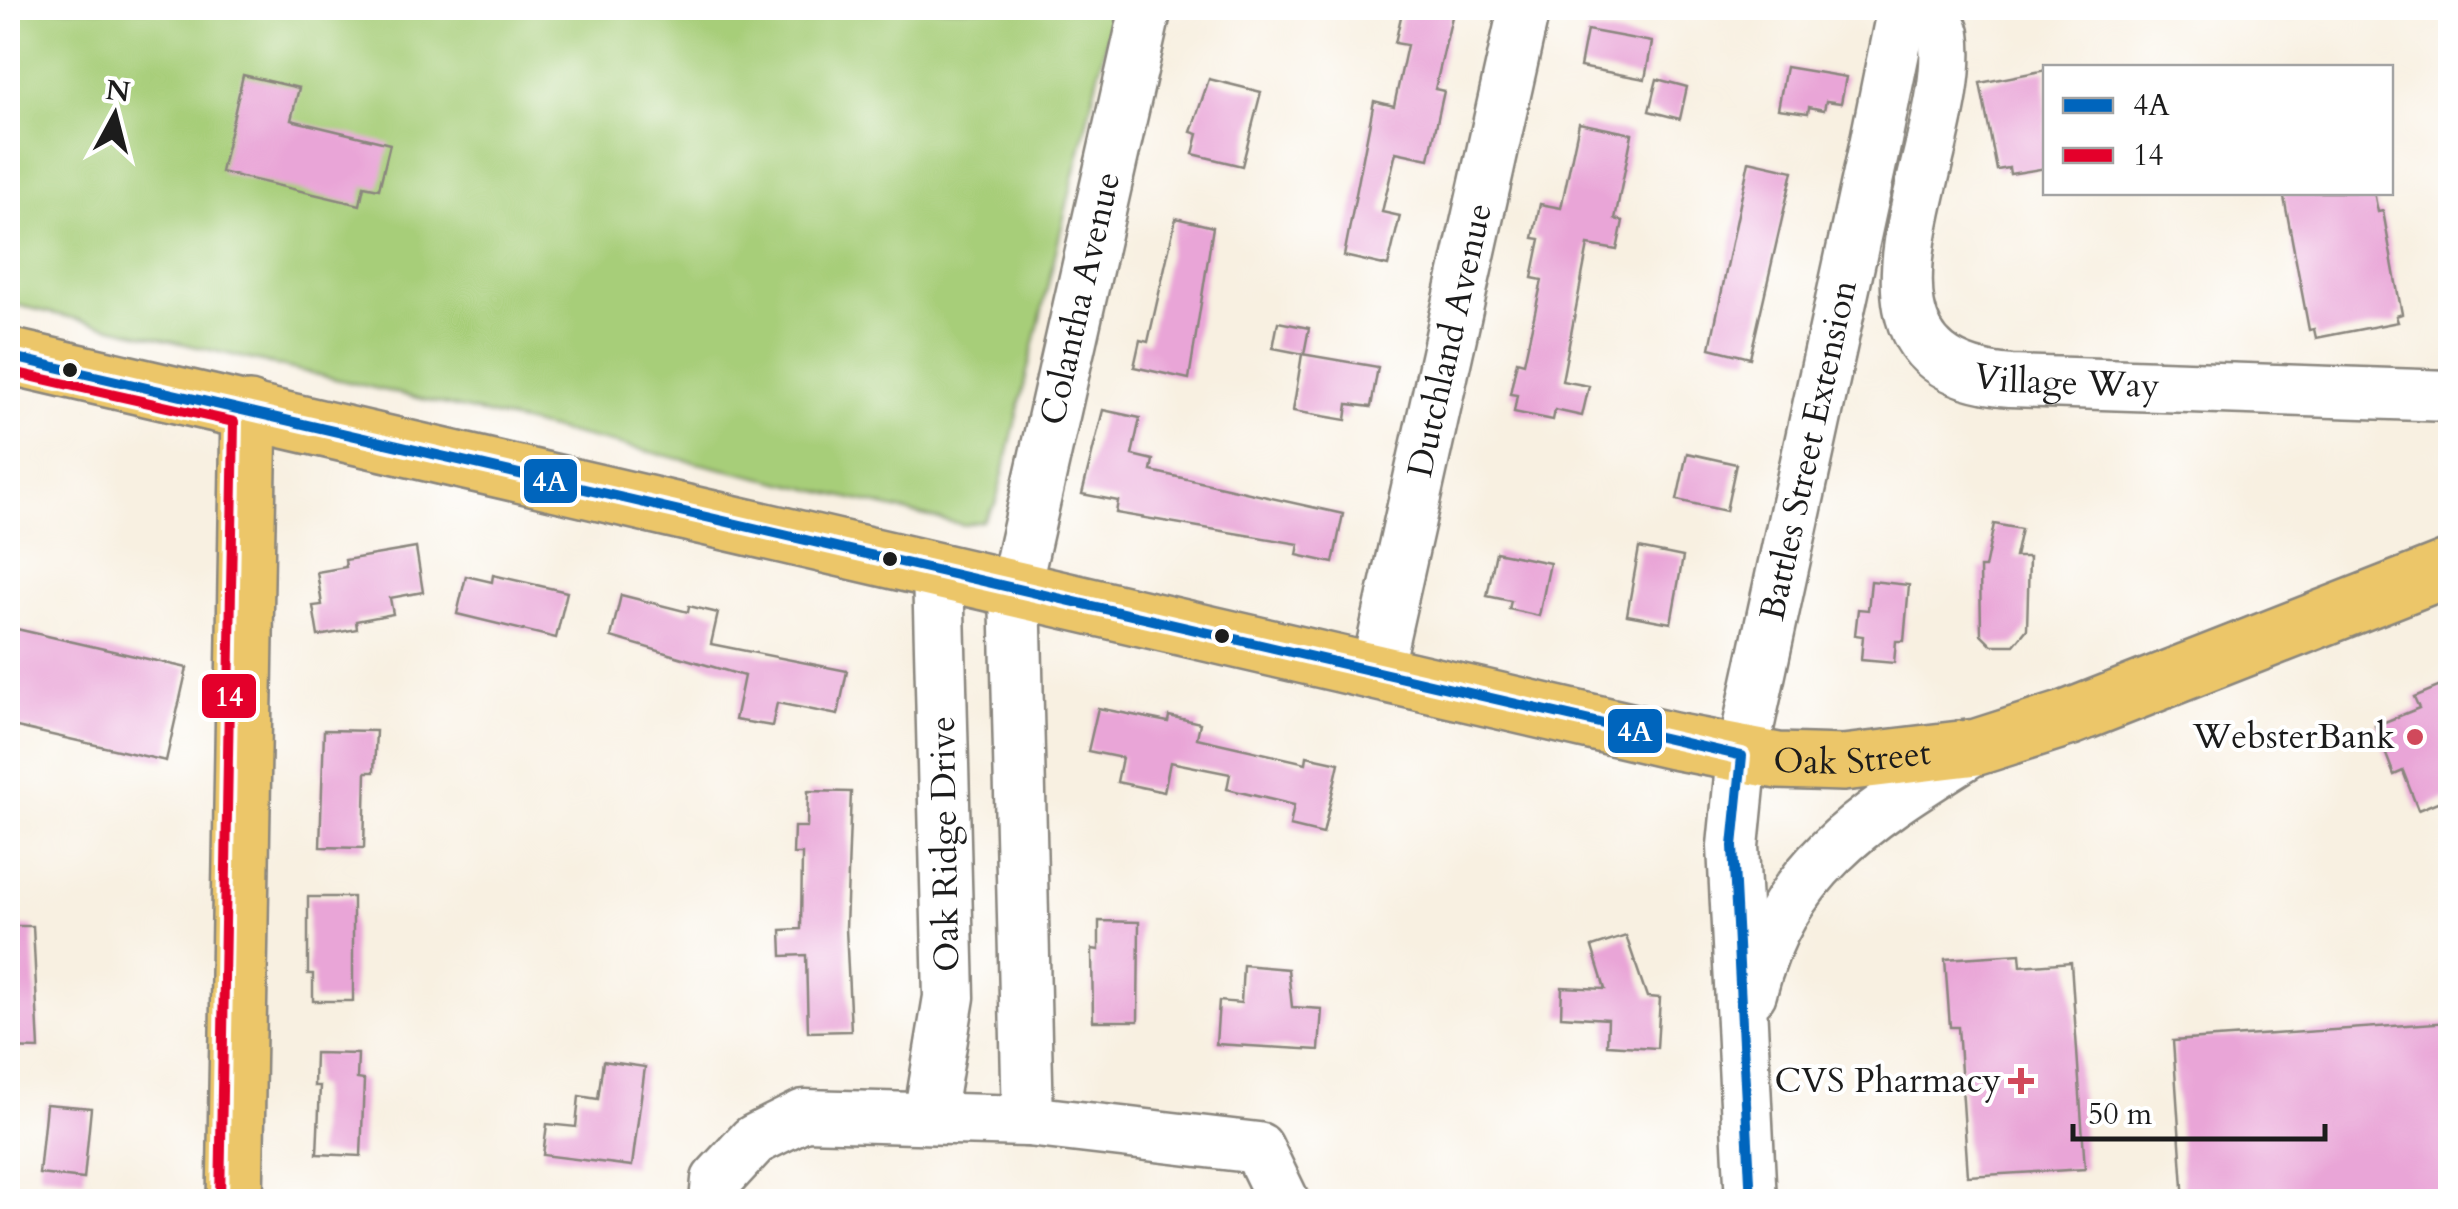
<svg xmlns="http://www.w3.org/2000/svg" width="2458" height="1209" font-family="Cardo,serif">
  <rect width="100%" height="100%" fill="#fff"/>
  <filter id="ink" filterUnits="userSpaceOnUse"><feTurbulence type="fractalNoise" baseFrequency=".01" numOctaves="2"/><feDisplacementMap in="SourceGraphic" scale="20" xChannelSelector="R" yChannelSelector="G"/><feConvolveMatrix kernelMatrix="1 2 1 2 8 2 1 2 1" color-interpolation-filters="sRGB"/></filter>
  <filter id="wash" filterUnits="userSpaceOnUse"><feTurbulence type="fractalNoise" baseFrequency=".0048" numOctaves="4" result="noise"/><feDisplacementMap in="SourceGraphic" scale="40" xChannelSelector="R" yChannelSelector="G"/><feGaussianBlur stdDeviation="2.25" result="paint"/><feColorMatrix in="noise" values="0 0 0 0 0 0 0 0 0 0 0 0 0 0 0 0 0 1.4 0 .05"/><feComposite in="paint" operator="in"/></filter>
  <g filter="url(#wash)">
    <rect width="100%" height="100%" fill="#f8f0e1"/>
    <polygon fill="#a7ce79" stroke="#62754a" stroke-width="2.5" points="8,8 1114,8 996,503 983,521 964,525 8,303"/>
    <g id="blocks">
      <g fill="#e9a5d7">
        <polygon points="1403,8 1454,8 1435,89 1444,91 1429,159 1396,152 1382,212 1400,216 1388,266 1344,256 1374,101 1394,106 1407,45 1395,43"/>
        <polygon points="1587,30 1652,42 1645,79 1580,67"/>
        <polygon points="1786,67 1846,77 1841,103 1826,101 1824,110 1809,107 1808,113 1778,109"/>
        <polygon points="2046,70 2046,168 2010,174 2009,168 1997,170 1980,83"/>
        <polygon points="243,75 299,88 291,120 390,144 379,189 364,186 360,205 221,172"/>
        <polygon points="1209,79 1261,92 1242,166 1193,154 1198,134 1191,132"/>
        <polygon points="1657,79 1687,87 1680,119 1649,111"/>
        <polygon points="1579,123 1632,134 1615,219 1623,221 1617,250 1588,245 1562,381 1589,386 1582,416 1555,410 1553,420 1514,412 1517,395 1510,394 1517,361 1524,363 1542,280 1532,278 1540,239 1533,238 1540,204 1561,208"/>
        <polygon points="1749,161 1793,171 1750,358 1710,348"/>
        <polygon points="2283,192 2374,192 2378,212 2383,211 2395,278 2402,314 2396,316 2398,322 2316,338 2314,329 2309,330"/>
        <polygon points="1176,218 1213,227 1189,379 1134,367 1140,340 1148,342"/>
        <polygon points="1278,322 1309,328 1304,354 1273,348"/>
        <polygon points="1302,354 1378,367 1371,407 1348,404 1346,420 1293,411"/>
        <polygon points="1103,410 1140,418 1132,455 1153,460 1151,471 1343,514 1333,563 1297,555 1299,544 1116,513 1118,501 1082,494"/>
        <polygon points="1687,453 1736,464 1726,511 1677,500"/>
        <polygon points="1994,524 2021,529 2015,557 2029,557 2027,629 2014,645 1992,645 1981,634 1980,568 1985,568"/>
        <polygon points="416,548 423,592 390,598 393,614 356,621 357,629 318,636 313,606 322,605 317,572 346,567 345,560"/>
        <polygon points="1639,548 1683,557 1671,623 1627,615"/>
        <polygon points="1496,552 1550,563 1539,616 1509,609 1511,601 1487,596"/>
        <polygon points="493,575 567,592 556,638 457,614 466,576 492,582"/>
        <polygon points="1871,581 1909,585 1904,641 1896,641 1894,663 1861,660 1863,636 1855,635 1858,609 1868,610"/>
        <polygon points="621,595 688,612 689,606 718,613 711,644 847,671 838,715 777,703 772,726 735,720 744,676 611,637"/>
        <polygon points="8,627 187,668 166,761 8,725"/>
        <polygon points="2450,682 2450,797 2418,810 2403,771 2394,775 2375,726 2419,708 2414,697"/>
        <polygon points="1098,708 1168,722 1169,716 1200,723 1197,738 1306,763 1307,756 1339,763 1323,834 1290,826 1294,805 1227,789 1230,774 1170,762 1164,792 1117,782 1122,758 1088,751"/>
        <polygon points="324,730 376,731 374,772 366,772 364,848 320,847"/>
        <polygon points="808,791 851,792 846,928 851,1031 808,1032 806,955 782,956 781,930 801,929 802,854 793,854 794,827 807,827"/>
        <polygon points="308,897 353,897 353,1001 313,1001 313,974 308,974"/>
        <polygon points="1099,921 1139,922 1138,1021 1093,1021 1092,949 1099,950"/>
        <polygon points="8,926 33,926 39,1049 8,1048"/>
        <polygon points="1626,936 1647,997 1660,998 1657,1048 1607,1045 1608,1019 1561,1016 1562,987 1605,989 1592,947"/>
        <polygon points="2020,954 2021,966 2071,962 2085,1169 1968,1176 1958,1027 1950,1027 1945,959"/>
        <polygon points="1243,965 1288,969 1292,1007 1322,1009 1319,1050 1216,1044 1219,1001 1241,1003"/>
        <polygon points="2450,1022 2450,1202 2184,1202 2173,1041"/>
        <polygon points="315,1053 358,1054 357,1079 364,1080 361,1156 317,1154 320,1086 314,1086"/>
        <polygon points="603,1061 645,1067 632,1166 543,1155 547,1124 576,1127 579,1096 598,1099"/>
        <polygon points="46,1104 91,1108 84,1179 39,1174"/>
      </g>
    </g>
  </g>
  <g filter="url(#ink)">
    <use href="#blocks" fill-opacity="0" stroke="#8a867e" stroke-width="2.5"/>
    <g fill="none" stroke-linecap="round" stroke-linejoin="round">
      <defs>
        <g id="minor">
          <path id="s1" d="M 1929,8 C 1934,15 1942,25 1944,34 C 1961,147 1813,365 2011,381 L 2450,396"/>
          <path id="s2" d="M 1376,672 L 1524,9"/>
          <path d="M 1751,993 C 1784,863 1871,814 1977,747"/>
          <polyline points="929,1117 949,997 938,570"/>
          <path id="s3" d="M 1028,1121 L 1015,588 L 1146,8"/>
          <polyline points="715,1202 717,1180 754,1140 804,1115 1028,1121 1258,1148 1284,1202"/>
          <path id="s4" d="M 1751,1202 L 1733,846 L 1742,756 L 1875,145 L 1900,22 L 1920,8"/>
        </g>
        <g id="major">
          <path id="s5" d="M 8,356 L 1673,741 L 1778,761 L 1843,763 L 1977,747 L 2068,718 L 2450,568"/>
          <polyline points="235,1202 249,410"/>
        </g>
      </defs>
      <use href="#minor" stroke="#8a867e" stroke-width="55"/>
      <use href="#major" stroke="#8a867e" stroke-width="60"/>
      <use href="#minor" stroke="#fff" stroke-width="50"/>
      <use href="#major" stroke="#ecc669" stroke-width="55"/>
      <defs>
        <polyline id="bus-1" points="8,356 1742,756 1733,846 1751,1202"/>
        <polyline id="bus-2" points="8,371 234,422 220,1202"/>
      </defs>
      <use href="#bus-1" stroke="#fff" stroke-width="18"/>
      <use href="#bus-2" stroke="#fff" stroke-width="18"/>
      <use href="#bus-1" stroke="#0065bd" stroke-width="10"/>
      <use href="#bus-2" stroke="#e4002b" stroke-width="10"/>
    </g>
  </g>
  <g fill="#1c1c1c" stroke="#fff" stroke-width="4">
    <circle cx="70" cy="370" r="9"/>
    <circle cx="890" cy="559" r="9"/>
    <circle cx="1222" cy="636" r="9"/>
  </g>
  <g fill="#d1495b" stroke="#fff" stroke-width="4">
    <circle cx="2415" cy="737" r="10"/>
    <path d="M2016 1066h10v10h10v10h-10v10h-10v-10h-10v-10h10z"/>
  </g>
  <g text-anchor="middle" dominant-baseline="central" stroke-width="8" stroke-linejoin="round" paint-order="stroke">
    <g font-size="35" fill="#1c1c1c" stroke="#fff">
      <text stroke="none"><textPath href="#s3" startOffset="830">Colantha Avenue</textPath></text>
      <text stroke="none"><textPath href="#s2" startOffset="340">Dutchland Avenue</textPath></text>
      <text stroke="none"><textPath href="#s1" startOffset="500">Village Way</textPath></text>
      <text stroke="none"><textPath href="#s4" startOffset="760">Battles Street Extension</textPath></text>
      <text stroke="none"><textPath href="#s5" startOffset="1890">Oak Street</textPath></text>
      <text transform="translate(945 844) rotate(-91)">Oak Ridge Drive</text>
    </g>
    <g font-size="35" fill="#1c1c1c" stroke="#fff" text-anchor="end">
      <text x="2395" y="737">WebsterBank</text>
      <text x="2001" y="1081">CVS Pharmacy</text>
    </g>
  </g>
  <g stroke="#fff" stroke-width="4">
    <rect x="522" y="457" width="57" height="48" rx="10" fill="#0065bd"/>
    <rect x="200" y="672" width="58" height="48" rx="10" fill="#e4002b"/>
    <rect x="1606" y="707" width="58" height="48" rx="10" fill="#0065bd"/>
  </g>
  <g font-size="28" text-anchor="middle" font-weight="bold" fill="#fff">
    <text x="550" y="491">4A</text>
    <text x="229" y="706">14</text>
    <text x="1635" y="741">4A</text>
  </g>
  <rect width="2458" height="1209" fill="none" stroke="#fff" stroke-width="40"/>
  <rect x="2043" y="65" width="350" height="130" fill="#ffffff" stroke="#a4a4a4" stroke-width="2.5"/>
  <rect x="2063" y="98" width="50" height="15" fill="#0065bd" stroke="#a4a4a4" stroke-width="2.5"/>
  <text x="2133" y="115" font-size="30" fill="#1c1c1c">4A</text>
  <rect x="2063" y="148" width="50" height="15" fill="#e4002b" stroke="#a4a4a4" stroke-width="2.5"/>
  <text x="2133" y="165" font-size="30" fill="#1c1c1c">14</text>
  <g transform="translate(115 115) rotate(7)" stroke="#ffffff" stroke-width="8" paint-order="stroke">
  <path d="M0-8L18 38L0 25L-18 38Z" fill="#1c1c1c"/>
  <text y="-15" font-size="28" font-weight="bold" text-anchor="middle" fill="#1c1c1c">N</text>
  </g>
  <path d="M2073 1124v15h252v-15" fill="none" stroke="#1c1c1c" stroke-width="5"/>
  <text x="2088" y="1124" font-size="30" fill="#1c1c1c" stroke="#ffffff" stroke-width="8" paint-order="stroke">50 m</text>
</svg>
